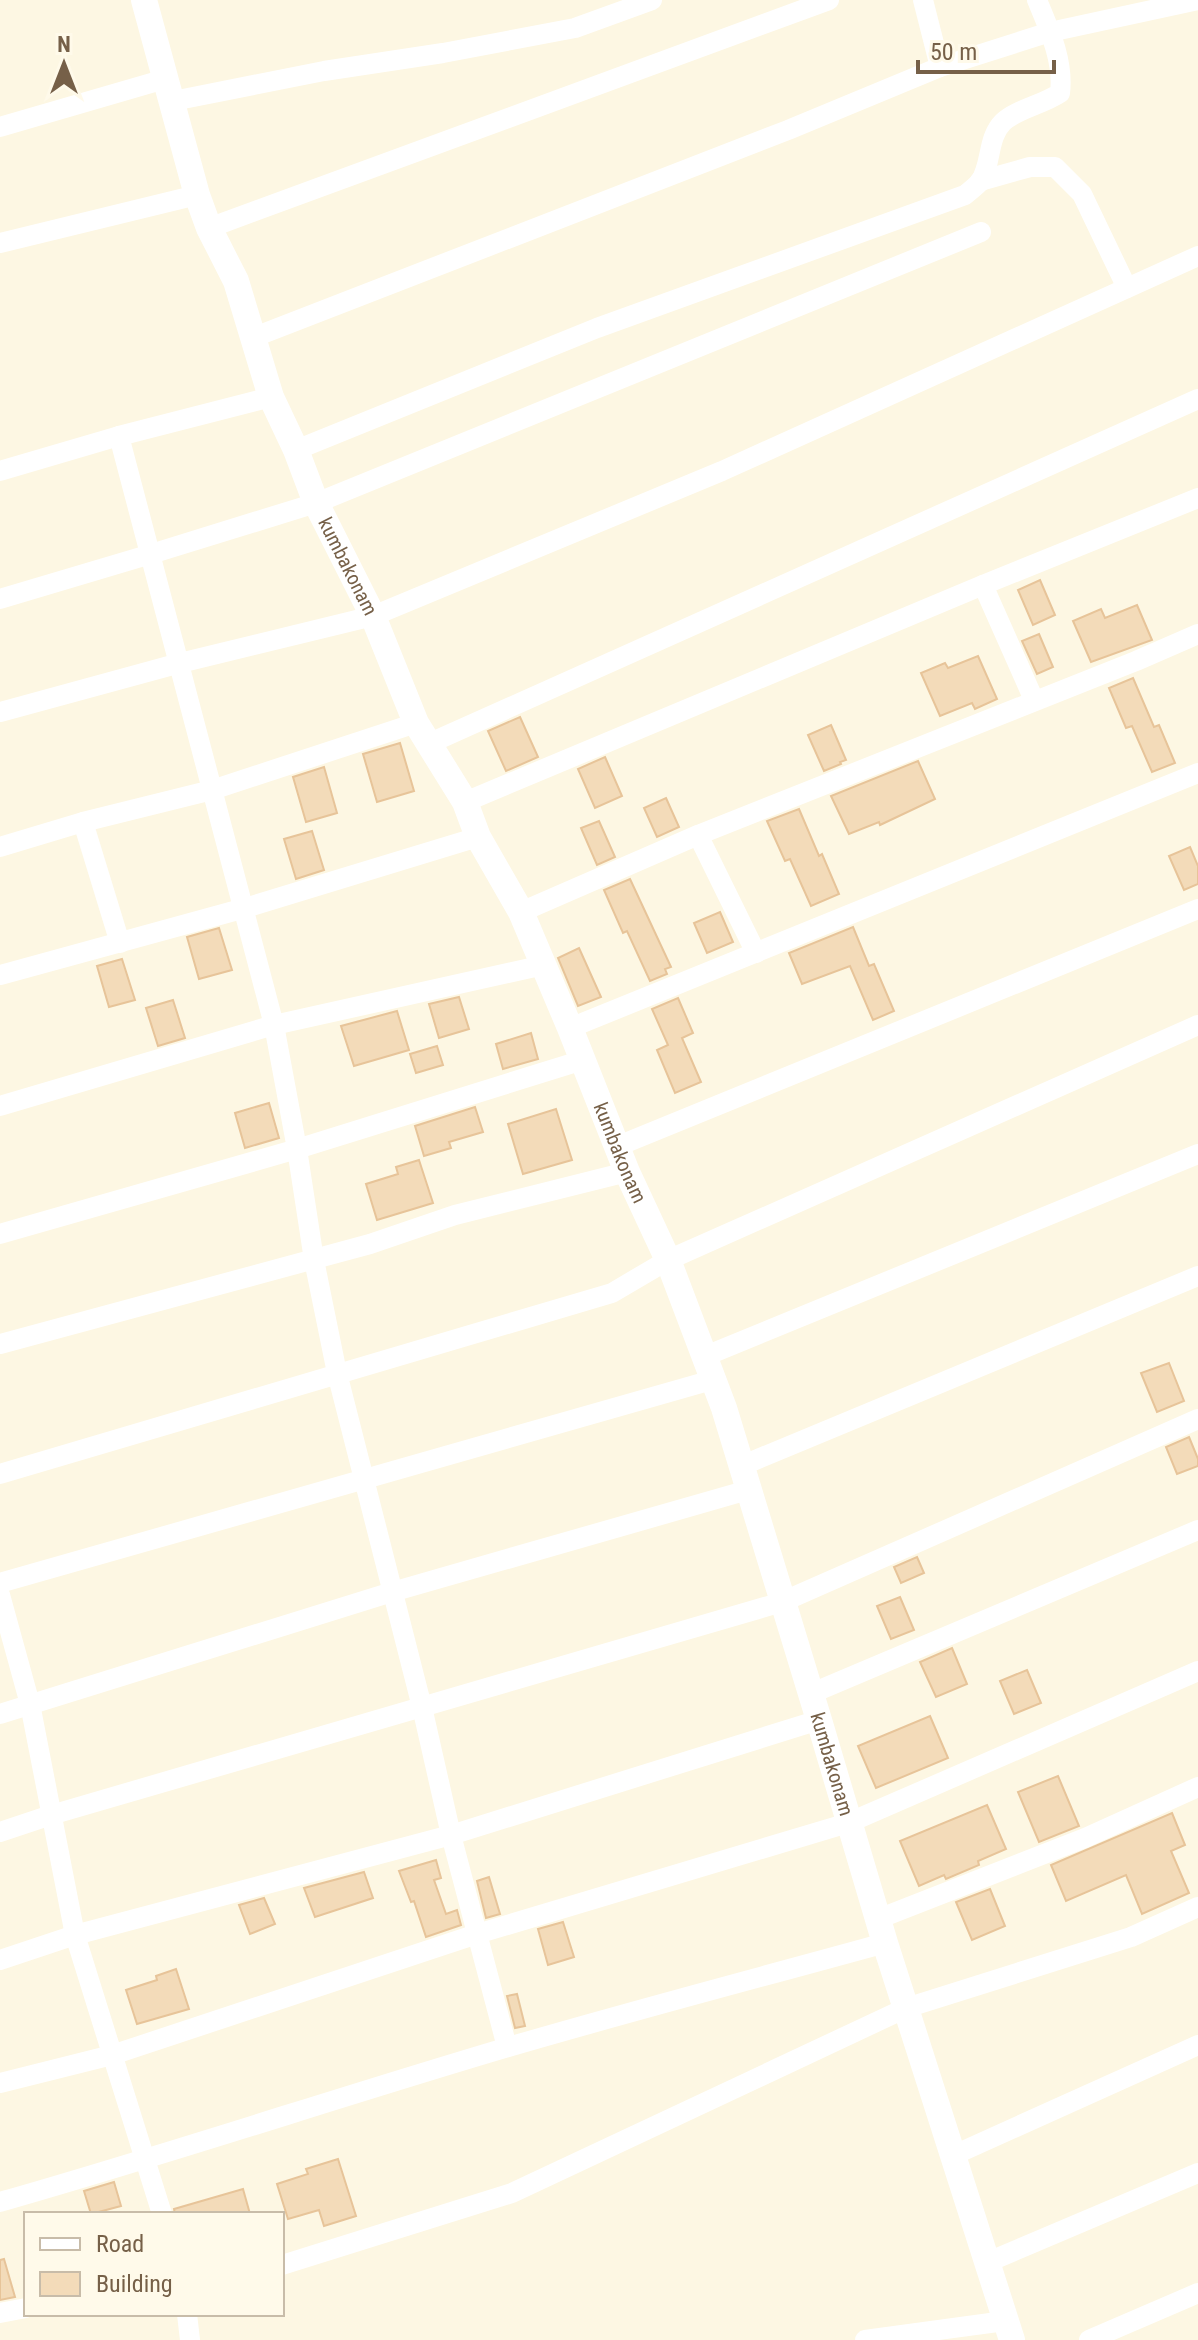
<svg xmlns="http://www.w3.org/2000/svg" width="1198" height="2340" font-family="'Roboto Condensed',sans-serif">
  <rect width="100%" height="100%" fill="#fdf7e3"/>
  <g fill="#f3dbb9" stroke="#e7c499" stroke-width="2">
    <polygon points="1040,580 1055,615 1033,625 1018,590"/>
    <polygon points="1137,605 1152,640 1091,662 1073,621 1101,609 1105,618"/>
    <polygon points="1039,634 1053,667 1037,674 1022,641"/>
    <polygon points="978,656 997,699 975,709 972,703 940,716 921,673 945,663 948,668"/>
    <polygon points="1133,678 1154,727 1159,725 1175,763 1152,772 1132,726 1126,728 1109,688"/>
    <polygon points="520,717 538,757 506,771 488,731"/>
    <polygon points="831,725 846,760 840,762 841,764 824,771 808,735"/>
    <polygon points="400,743 414,791 377,802 363,754"/>
    <polygon points="605,757 622,796 595,808 578,769"/>
    <polygon points="918,761 935,799 880,825 879,822 849,834 831,796"/>
    <polygon points="324,767 337,813 306,822 293,777"/>
    <polygon points="666,798 679,827 657,837 644,808"/>
    <polygon points="799,809 819,856 822,854 839,894 811,906 790,859 785,861 767,821"/>
    <polygon points="599,821 615,857 597,865 581,828"/>
    <polygon points="312,831 324,870 296,879 284,839"/>
    <polygon points="1190,847 1198,866 1198,884 1184,890 1169,856"/>
    <polygon points="630,879 671,967 665,969 667,974 650,981 627,931 623,933 604,890"/>
    <polygon points="720,912 733,942 707,953 694,923"/>
    <polygon points="853,927 869,966 874,964 894,1011 873,1020 850,966 802,984 789,953"/>
    <polygon points="219,928 232,970 199,979 187,937"/>
    <polygon points="579,948 601,997 578,1006 558,958"/>
    <polygon points="122,959 135,1000 109,1007 97,966"/>
    <polygon points="459,997 469,1029 439,1038 429,1004"/>
    <polygon points="678,998 693,1033 682,1038 701,1082 675,1093 657,1050 668,1045 652,1009"/>
    <polygon points="173,1000 185,1038 158,1046 146,1008"/>
    <polygon points="397,1011 409,1050 354,1066 341,1026"/>
    <polygon points="531,1033 538,1059 503,1069 496,1044"/>
    <polygon points="437,1046 443,1065 416,1073 410,1054"/>
    <polygon points="269,1103 279,1138 245,1148 235,1113"/>
    <polygon points="475,1107 483,1132 449,1142 451,1148 424,1156 415,1126"/>
    <polygon points="556,1109 572,1160 523,1174 508,1124"/>
    <polygon points="419,1160 433,1203 377,1220 366,1184 398,1174 396,1167"/>
    <polygon points="1169,1363 1184,1401 1157,1412 1141,1373"/>
    <polygon points="1189,1437 1198,1459 1198,1466 1177,1474 1166,1447"/>
    <polygon points="917,1557 924,1573 901,1583 894,1567"/>
    <polygon points="900,1597 914,1630 891,1639 877,1606"/>
    <polygon points="952,1648 967,1684 936,1697 920,1662"/>
    <polygon points="1027,1670 1041,1703 1014,1714 1000,1681"/>
    <polygon points="930,1716 948,1758 876,1788 858,1746"/>
    <polygon points="1058,1776 1079,1826 1039,1842 1018,1792"/>
    <polygon points="987,1805 1006,1849 978,1861 979,1865 946,1879 944,1875 919,1886 900,1841"/>
    <polygon points="1172,1813 1185,1845 1171,1851 1189,1893 1142,1914 1126,1875 1066,1901 1051,1865"/>
    <polygon points="436,1860 441,1878 434,1880 446,1914 457,1910 461,1925 426,1937 414,1901 411,1902 399,1871"/>
    <polygon points="364,1872 373,1898 315,1917 304,1888"/>
    <polygon points="489,1877 500,1914 486,1918 477,1881"/>
    <polygon points="990,1889 1005,1926 972,1940 956,1902"/>
    <polygon points="264,1898 275,1924 250,1934 239,1905"/>
    <polygon points="563,1922 574,1957 548,1965 538,1929"/>
    <polygon points="176,1969 189,2009 137,2024 126,1990 157,1980 156,1976"/>
    <polygon points="517,1994 525,2026 515,2028 507,1996"/>
    <polygon points="338,2159 356,2216 324,2226 319,2210 288,2219 277,2184 308,2174 306,2169"/>
    <polygon points="114,2182 121,2206 91,2214 84,2191"/>
    <polygon points="243,2189 250,2214 175,2214 174,2209"/>
    <polygon points="4,2259 15,2297 0,2300 0,2260"/>
  </g>
  <g fill="none" stroke-linecap="round" stroke-linejoin="round">
    <g stroke="#fff" stroke-width="20">
      <polyline points="923,0 940,67"/>
      <polyline points="173,101 324,71 443,53 575,28 652,0"/>
      <polyline points="0,127 165,79"/>
      <polyline points="980,181 1030,167 1055,167 1082,194 1127,288"/>
      <polyline points="209,228 829,0"/>
      <polyline points="0,243 197,195"/>
      <polyline points="252,338 788,130 940,67 1050,32 1198,0"/>
      <polyline points="119,436 274,1025 297,1149 314,1260 337,1373 422,1707 451,1835 507,2047"/>
      <path d="M 296,450 L 597,328 L 965,195 C 970,191 976,186 980,182 C 992,164 987,138 1003,122 C 1017,109 1042,105 1060,93 C 1064,61 1049,29 1037,0"/>
      <polyline points="0,471 119,436 271,397"/>
      <polyline points="983,585 1034,700"/>
      <polyline points="0,599 151,554 316,503 981,232"/>
      <polyline points="0,712 180,663 373,616 722,471 1198,256"/>
      <polyline points="428,744 1198,399"/>
      <polyline points="465,802 983,585 1198,498"/>
      <polyline points="83,822 120,943"/>
      <polyline points="698,835 756,953"/>
      <polyline points="0,847 83,822 212,790 416,723"/>
      <polyline points="521,912 698,835 1136,661 1198,634"/>
      <polyline points="0,975 245,908 478,837"/>
      <polyline points="570,1028 1198,773"/>
      <polyline points="0,1106 274,1025 544,965"/>
      <polyline points="618,1146 1198,909"/>
      <polyline points="0,1234 297,1149 583,1060"/>
      <polyline points="0,1344 370,1244 455,1215 627,1172"/>
      <polyline points="703,1357 1198,1154"/>
      <polyline points="741,1466 1198,1276"/>
      <polyline points="0,1474 612,1293 668,1260 1198,1025"/>
      <polyline points="0,1583 712,1380"/>
      <polyline points="0,1595 30,1704 75,1935 162,2214"/>
      <polyline points="810,1694 1198,1530"/>
      <polyline points="0,1714 392,1592 748,1490"/>
      <polyline points="0,1832 51,1815 782,1602 1198,1419"/>
      <polyline points="878,1919 1085,1838 1198,1787"/>
      <polyline points="0,1960 75,1935 451,1835 819,1720"/>
      <polyline points="0,2083 112,2055 477,1934 848,1823 1198,1671"/>
      <polyline points="954,2155 1198,2045"/>
      <path d="M 0,2202 C 169,2154 336,2098 505,2048 C 631,2011 758,1978 885,1943"/>
      <polyline points="988,2262 1198,2173"/>
      <polyline points="282,2265 512,2193 906,2008 1131,1937 1198,1907"/>
      <polyline points="0,2313 26,2308"/>
      <polyline points="187,2314 190,2340"/>
      <polyline points="865,2340 1005,2321"/>
      <polyline points="1089,2340 1198,2293"/>
    </g>
    <path stroke="#fff" stroke-width="26" id="s1" d="M 144,0 L 197,195 L 209,228 L 236,281 L 271,397 L 296,450 L 316,503 L 373,616 L 416,723 L 465,802 L 478,837 L 521,912 L 570,1028 L 627,1172 L 668,1260 L 724,1408 L 819,1720 L 885,1943 L 1012,2340"/>
  </g>
  <g text-anchor="middle" dominant-baseline="central" stroke-width="8" stroke-linejoin="round" paint-order="stroke">
    <g font-size="20" fill="#766048" stroke="#fffaea">
      <text stroke="none"><textPath href="#s1" startOffset="604">kumbakonam</textPath></text>
      <text stroke="none"><textPath href="#s1" startOffset="1252">kumbakonam</textPath></text>
      <text stroke="none"><textPath href="#s1" startOffset="1900">kumbakonam</textPath></text>
    </g>
  </g>
  <rect x="24" y="2212" width="260" height="104" fill="#fffaea" stroke="#c8bca9" stroke-width="2"/>
  <rect x="40" y="2238" width="40" height="12" fill="#ffffff" stroke="#c8bca9" stroke-width="2"/>
  <text x="96" y="2252" font-size="24" fill="#766048">Road</text>
  <rect x="40" y="2272" width="40" height="24" fill="#f3dbb9" stroke="#c8bca9" stroke-width="2"/>
  <text x="96" y="2292" font-size="24" fill="#766048">Building</text>
  <g transform="translate(64 64)" stroke="#fffaea" stroke-width="6" paint-order="stroke">
  <path d="M0-6L14 30L0 20L-14 30Z" fill="#766048"/>
  <text y="-12" font-size="22" font-weight="bold" text-anchor="middle" fill="#766048">N</text>
  </g>
  <path d="M918 60v12h136v-12" fill="none" stroke="#766048" stroke-width="4"/>
  <text x="930" y="60" font-size="24" fill="#766048" stroke="#fffaea" stroke-width="6" paint-order="stroke">50 m</text>
</svg>
